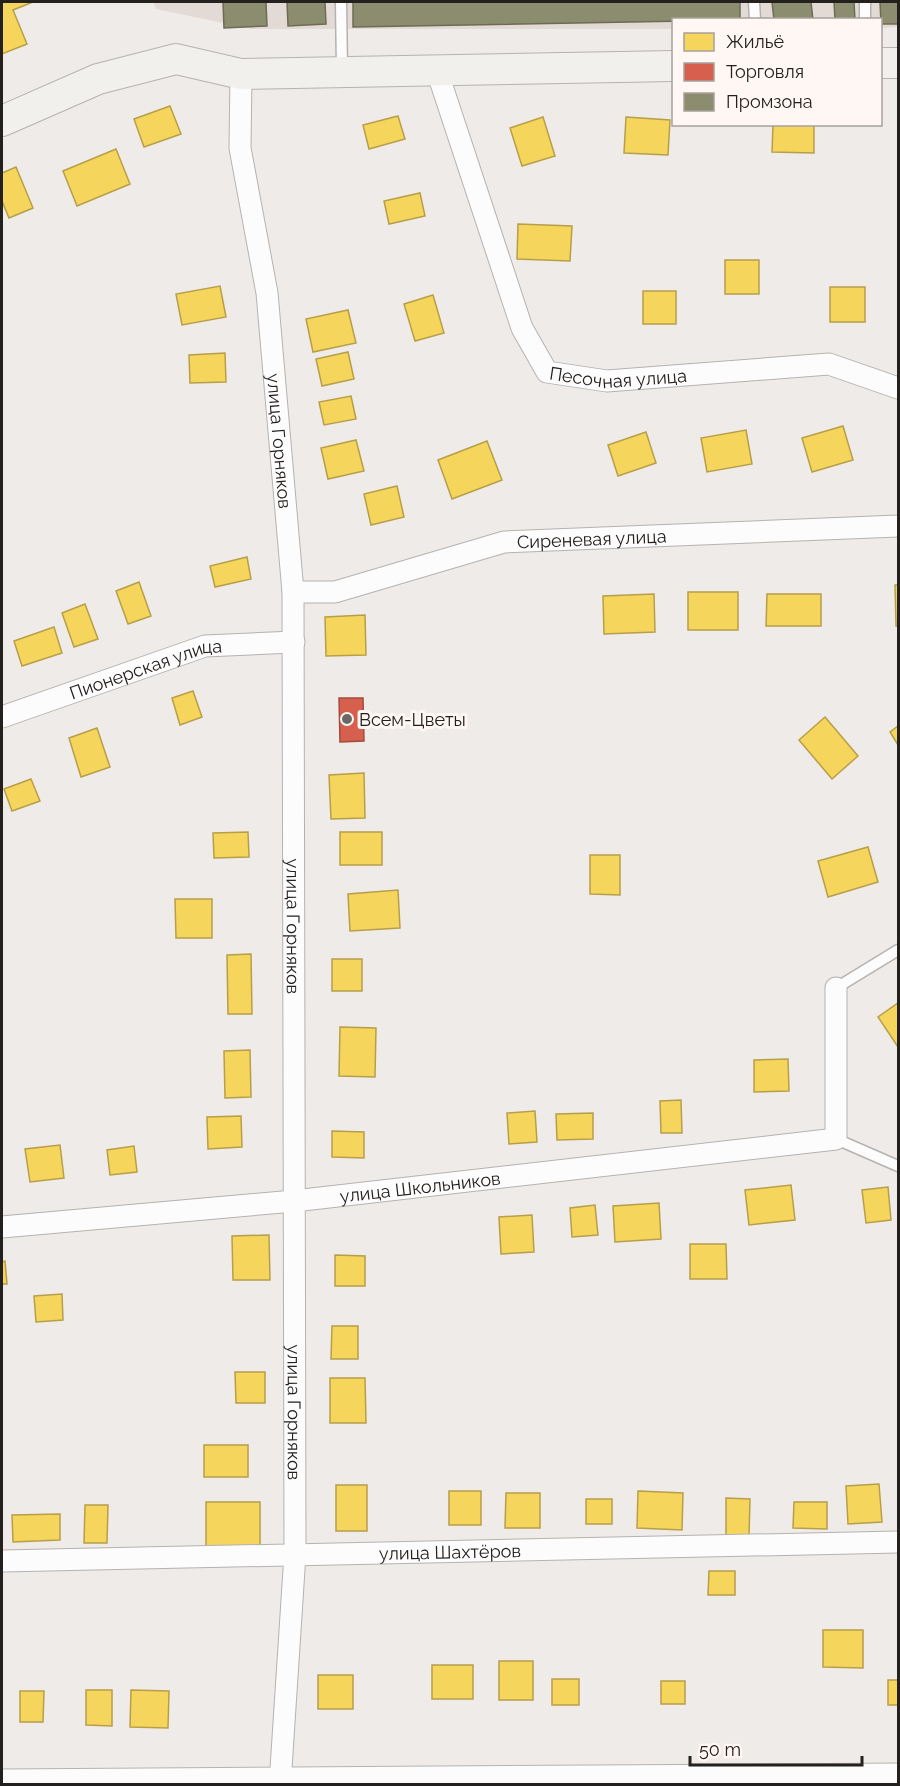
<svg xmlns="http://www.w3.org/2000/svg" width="900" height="1786" font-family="Raleway,sans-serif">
  <rect width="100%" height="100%" fill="#efebe9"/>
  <polygon fill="#e4dad5" points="153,2 898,2 898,27 881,28 880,20 674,20 673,29 252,29 156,9"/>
  <g fill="#f6d55c" stroke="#b79f49" stroke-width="1.5">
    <polygon points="2,2 33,2 13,10 27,44 2,54"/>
    <polygon points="170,106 181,134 144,147 134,119"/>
    <polygon points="398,116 405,139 369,149 363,125"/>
    <polygon points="543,117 555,156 522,166 510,128"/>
    <polygon points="626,117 670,120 668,155 624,153"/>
    <polygon points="773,124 814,124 814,153 772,152"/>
    <polygon points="116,149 130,184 77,206 63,171"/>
    <polygon points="16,167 33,208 9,218 2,201 2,173"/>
    <polygon points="420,193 425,216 389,224 384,201"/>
    <polygon points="518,224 572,226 570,261 517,259"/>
    <rect x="725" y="260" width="34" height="34"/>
    <polygon points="220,286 226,317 182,325 176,294"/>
    <rect x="830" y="287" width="35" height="35"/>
    <rect x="643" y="291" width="33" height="33"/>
    <polygon points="433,295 444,333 415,341 404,304"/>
    <polygon points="348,310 356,343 313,352 306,319"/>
    <polygon points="348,352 354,379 322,386 316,359"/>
    <polygon points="225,353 226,382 190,383 189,355"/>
    <polygon points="351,396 356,419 324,425 319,402"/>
    <polygon points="843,426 853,460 812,472 802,438"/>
    <polygon points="746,430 752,464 707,472 701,438"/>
    <polygon points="646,432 656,463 618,476 608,445"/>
    <polygon points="356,440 364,471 328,479 321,448"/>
    <polygon points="487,441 502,480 452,499 438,460"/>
    <polygon points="397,486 404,517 371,525 364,494"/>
    <polygon points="247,557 251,579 215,587 210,566"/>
    <polygon points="139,582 151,616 128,624 116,591"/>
    <polygon points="895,585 898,585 898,626 896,626"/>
    <rect x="688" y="592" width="50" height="38"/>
    <polygon points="654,594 655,632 604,634 603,596"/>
    <polygon points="767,594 821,594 821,626 766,626"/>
    <polygon points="85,604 98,639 74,647 62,613"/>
    <polygon points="365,615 366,655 326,656 325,617"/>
    <polygon points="54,627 62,653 22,666 14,641"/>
    <polygon points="193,691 202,717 180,725 172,698"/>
    <polygon points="825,717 858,756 832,779 799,740"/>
    <polygon points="898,726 898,745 890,732"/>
    <polygon points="97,728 110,767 81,777 69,738"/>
    <polygon points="364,773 365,818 331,819 329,775"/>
    <polygon points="31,779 40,801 12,811 4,789"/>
    <polygon points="248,832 249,857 214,858 213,833"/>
    <rect x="340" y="832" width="42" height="33"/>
    <polygon points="868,847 878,882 828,897 818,861"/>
    <polygon points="590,855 620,855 620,895 590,894"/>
    <polygon points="398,890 400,928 350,931 348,894"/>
    <polygon points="175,899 212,899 212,938 176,938"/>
    <polygon points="251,954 252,1014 228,1014 227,955"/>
    <rect x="332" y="959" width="30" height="32"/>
    <polygon points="898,1003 898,1047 878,1017"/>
    <polygon points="340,1027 376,1028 375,1077 339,1076"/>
    <polygon points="250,1050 251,1097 225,1098 224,1051"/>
    <polygon points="788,1059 789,1091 754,1092 754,1060"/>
    <polygon points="681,1100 682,1133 661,1133 660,1101"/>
    <polygon points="535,1111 537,1142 509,1144 507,1113"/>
    <polygon points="593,1113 593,1139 557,1140 556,1114"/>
    <polygon points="241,1116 242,1147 208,1149 207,1117"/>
    <polygon points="332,1131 364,1132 364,1158 332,1157"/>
    <polygon points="60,1145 64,1178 30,1182 25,1149"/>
    <polygon points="134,1146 137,1172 110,1175 107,1150"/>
    <polygon points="791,1185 795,1220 749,1225 745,1190"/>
    <polygon points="888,1187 891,1220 866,1223 862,1190"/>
    <polygon points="659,1203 661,1239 615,1242 613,1206"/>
    <polygon points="595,1205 598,1235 572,1237 570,1208"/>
    <polygon points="532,1215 534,1252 501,1254 499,1217"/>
    <polygon points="269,1235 270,1280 233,1280 232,1236"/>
    <polygon points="690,1244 726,1244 727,1279 690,1279"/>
    <polygon points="335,1255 365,1256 365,1286 335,1286"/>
    <polygon points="5,1261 7,1284 2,1284 2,1262"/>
    <polygon points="62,1294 63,1320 36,1322 34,1296"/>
    <polygon points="332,1326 358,1326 358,1359 331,1359"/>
    <polygon points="235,1372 265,1372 265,1403 236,1403"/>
    <polygon points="330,1378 365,1378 366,1423 330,1423"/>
    <rect x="204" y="1445" width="44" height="32"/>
    <polygon points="879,1484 882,1522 848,1524 846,1486"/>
    <rect x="336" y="1485" width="31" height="46"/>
    <rect x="449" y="1491" width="32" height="34"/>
    <polygon points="638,1491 683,1493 682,1530 637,1528"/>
    <polygon points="506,1493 540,1493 540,1528 505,1528"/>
    <polygon points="726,1498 750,1499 749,1536 726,1536"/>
    <rect x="586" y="1499" width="26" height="25"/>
    <rect x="206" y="1502" width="54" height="46"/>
    <polygon points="794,1502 827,1502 827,1529 793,1528"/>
    <polygon points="85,1505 108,1505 107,1543 84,1543"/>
    <polygon points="60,1514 60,1540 13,1542 12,1515"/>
    <polygon points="709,1571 735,1571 735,1595 708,1595"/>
    <polygon points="823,1630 863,1630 863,1668 823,1667"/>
    <rect x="499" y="1661" width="34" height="39"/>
    <rect x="432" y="1665" width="41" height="34"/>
    <rect x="318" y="1675" width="35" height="34"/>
    <rect x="552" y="1679" width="27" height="26"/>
    <rect x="888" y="1680" width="10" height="25"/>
    <rect x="661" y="1681" width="24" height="23"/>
    <polygon points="86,1690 112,1690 112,1726 86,1725"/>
    <polygon points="131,1690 169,1691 168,1728 130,1727"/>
    <polygon points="20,1691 44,1691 43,1722 20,1722"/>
  </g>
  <polygon fill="#d6604d" stroke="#a04d3f" stroke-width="1.5" points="339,698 363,698 364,741 340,742"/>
  <g fill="#8c8c6e" stroke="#6c6c56" stroke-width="1.5">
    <polygon points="223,2 266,2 267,26 224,28"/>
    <polygon points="287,2 325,2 326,24 288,26"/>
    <polygon points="353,2 740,2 740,20 353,27"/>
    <polygon points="772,2 811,2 813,20 774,20"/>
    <polygon points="834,2 854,2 855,20 835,20"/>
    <polygon points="880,2 898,2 898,24 881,24"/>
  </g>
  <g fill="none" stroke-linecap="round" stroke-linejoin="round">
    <defs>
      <g id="lane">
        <polyline points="341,2 342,70"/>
        <polyline points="754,2 755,20"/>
        <polyline points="865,2 865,20"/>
        <polyline points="836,988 898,950"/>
        <polyline points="836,1139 898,1166"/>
      </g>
      <g id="street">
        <path id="s1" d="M 437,71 L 522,328 L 547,372 L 607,381 L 829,364 L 898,388"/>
        <path id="s2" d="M 241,74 L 240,148 L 267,293 L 293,592 L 295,1554 L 280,1784"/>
        <path id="s3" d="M 293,592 L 335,592 L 504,542 L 898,526"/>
        <path id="s4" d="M 2,717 L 205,646 L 294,642"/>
        <path id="s5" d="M 2,1227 L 294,1201 L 836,1139 L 836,988"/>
        <path id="s6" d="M 2,1561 L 898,1542"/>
        <polyline points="2,1780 898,1774"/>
      </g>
      <g id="secondary">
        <polyline points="880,63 898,63"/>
        <polyline points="2,121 98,79 176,59 241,74 674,66"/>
      </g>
    </defs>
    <use href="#lane" stroke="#b5b2b0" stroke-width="13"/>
    <use href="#street" stroke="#b5b2b0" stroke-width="23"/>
    <use href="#secondary" stroke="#b5b2b0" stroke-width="32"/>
    <use href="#lane" stroke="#fdfcfc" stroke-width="10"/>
    <use href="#street" stroke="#fdfcfc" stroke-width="21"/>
    <use href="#secondary" stroke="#f2f0ed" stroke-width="30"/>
  </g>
  <circle fill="#6a6765" stroke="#fff7f3" stroke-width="2" cx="347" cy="719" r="6"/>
  <g text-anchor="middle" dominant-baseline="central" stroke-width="6" stroke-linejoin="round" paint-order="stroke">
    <g font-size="18" fill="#23201e" stroke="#fff7f3">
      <text stroke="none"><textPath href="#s1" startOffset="393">Песочная улица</textPath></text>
      <text stroke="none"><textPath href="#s2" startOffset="370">улица Горняков</textPath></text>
      <text stroke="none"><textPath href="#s3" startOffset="306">Сиреневая улица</textPath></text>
      <text stroke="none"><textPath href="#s4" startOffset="152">Пионерская улица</textPath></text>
      <text stroke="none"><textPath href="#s2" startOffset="856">улица Горняков</textPath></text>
      <text stroke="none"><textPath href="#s5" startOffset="420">улица Школьников</textPath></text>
      <text stroke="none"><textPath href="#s2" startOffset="1342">улица Горняков</textPath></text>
      <text stroke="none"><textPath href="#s6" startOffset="448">улица Шахтёров</textPath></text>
    </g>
    <g font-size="18" fill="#23201e" stroke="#fff7f3" text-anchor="start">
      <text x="359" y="719">Всем-Цветы</text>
    </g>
  </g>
  <rect width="900" height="1786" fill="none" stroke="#23201e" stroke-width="6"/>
  <rect x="672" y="18" width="210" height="108" fill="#fff7f3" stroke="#a7a19e" stroke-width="1.5"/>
  <rect x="684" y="33" width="30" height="18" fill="#f6d55c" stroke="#a7a19e" stroke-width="1.5"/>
  <text x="726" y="48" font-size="18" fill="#23201e">Жильё</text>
  <rect x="684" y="63" width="30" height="18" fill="#d6604d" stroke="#a7a19e" stroke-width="1.5"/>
  <text x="726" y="78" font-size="18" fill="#23201e">Торговля</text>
  <rect x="684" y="93" width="30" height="18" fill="#8c8c6e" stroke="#a7a19e" stroke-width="1.5"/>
  <text x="726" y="108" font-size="18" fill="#23201e">Промзона</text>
  <path d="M690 1756v9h172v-9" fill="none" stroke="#23201e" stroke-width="3"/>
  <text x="699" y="1756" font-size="18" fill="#23201e" stroke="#fff7f3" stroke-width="4.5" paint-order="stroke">50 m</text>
</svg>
